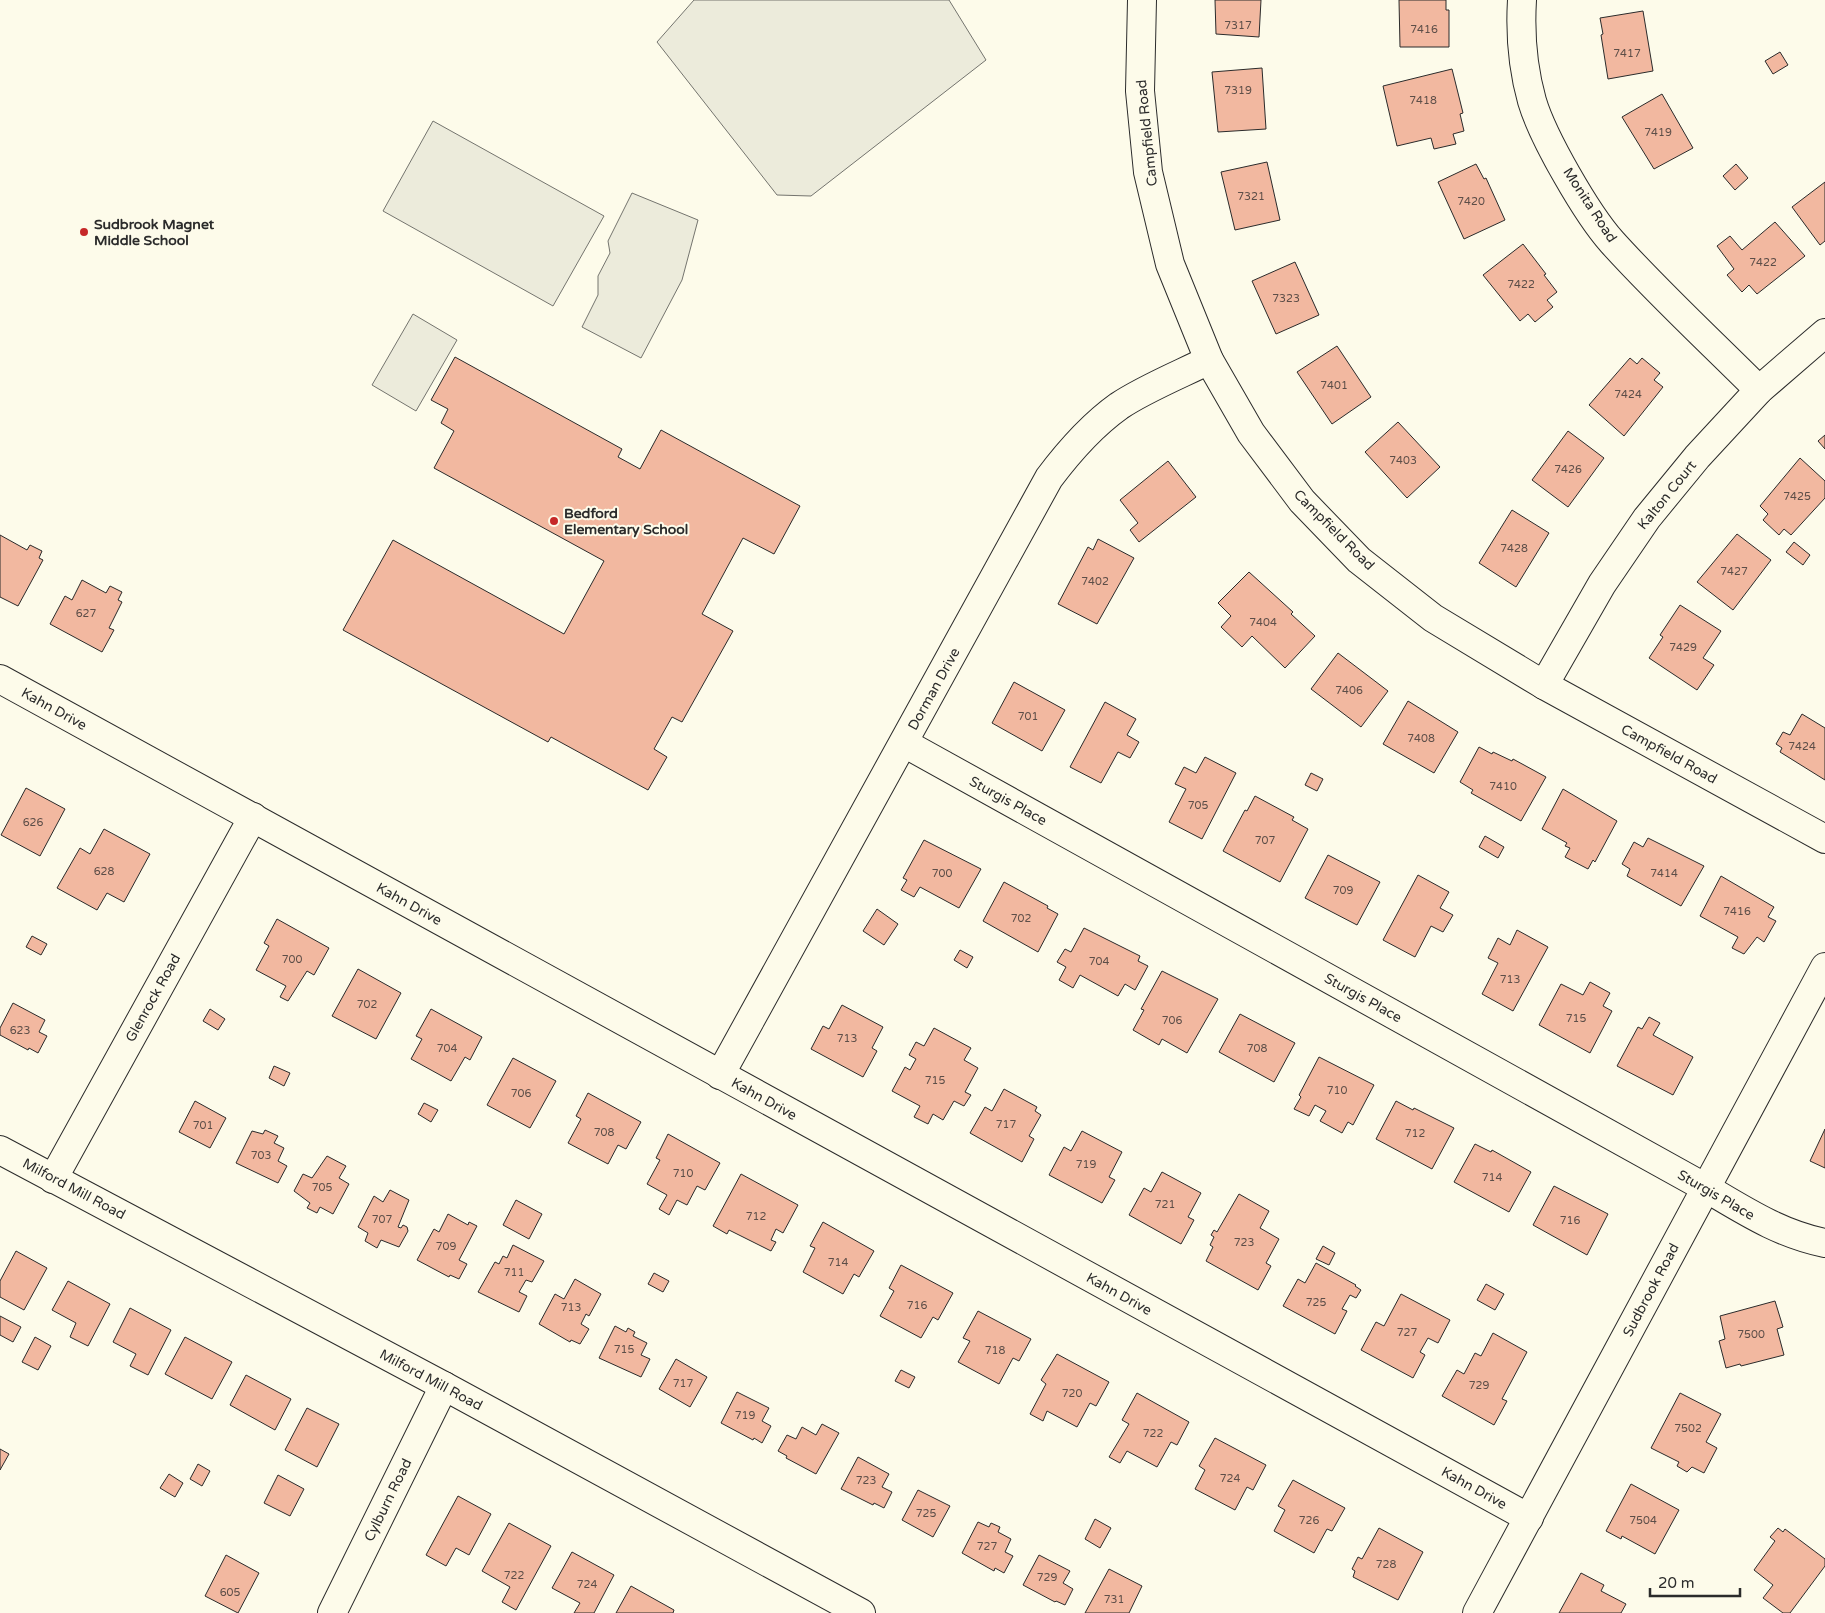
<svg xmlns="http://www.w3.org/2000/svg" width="1825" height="1613" font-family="'Varela Round',sans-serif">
  <rect width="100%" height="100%" fill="#fdfbea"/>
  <g fill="#ecebdb" stroke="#74746e">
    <polygon points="694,0 949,0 986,60 811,196 777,195 657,42"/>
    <polygon points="433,121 604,216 553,306 383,211"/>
    <polygon points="632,193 698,220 682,280 641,358 582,327 598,295 598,276 610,253 608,241"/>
    <polygon points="413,314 457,340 416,411 372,385"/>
  </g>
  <g fill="#f2b8a0" stroke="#2b2b2b">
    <polygon points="1215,0 1261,0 1259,37 1216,34"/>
    <polygon points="1399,0 1446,0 1446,10 1449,10 1449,47 1400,47"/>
    <polygon points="1643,11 1653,71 1608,79 1601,35 1603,34 1600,18"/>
    <polygon points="1780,52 1788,65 1773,74 1765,61"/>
    <polygon points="1262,68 1266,129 1218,132 1212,72"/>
    <polygon points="1452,69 1463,113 1460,114 1464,131 1453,134 1456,144 1434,149 1431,138 1397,146 1383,86"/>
    <polygon points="1662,94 1693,148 1654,169 1622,117"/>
    <polygon points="1267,162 1280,220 1235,230 1221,172"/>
    <polygon points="1476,164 1484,179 1486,178 1505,220 1464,239 1438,182"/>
    <polygon points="1736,164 1748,178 1735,190 1723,176"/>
    <polygon points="1825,182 1825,241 1820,245 1792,207"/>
    <polygon points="1775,222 1805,256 1757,294 1749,285 1742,292 1727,275 1734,269 1717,246 1730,236 1742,250"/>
    <polygon points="1523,244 1546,274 1544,275 1557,292 1547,300 1553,307 1535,322 1528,314 1520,321 1483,275"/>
    <polygon points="1295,262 1319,315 1276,334 1252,281"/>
    <polygon points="1337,346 1371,397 1332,424 1297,372"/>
    <polygon points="455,357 622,449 618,457 640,469 661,430 800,506 774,554 743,538 702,614 733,631 682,722 672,717 654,749 667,757 648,790 551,737 548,742 343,630 393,540 564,634 604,561 434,468 454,431 441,423 448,409 431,400"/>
    <polygon points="1630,358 1637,364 1642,358 1660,373 1654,380 1663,387 1624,436 1589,405"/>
    <polygon points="1398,422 1440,467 1407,498 1365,452"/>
    <polygon points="1568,431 1604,458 1568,507 1532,480"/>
    <polygon points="1825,435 1825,449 1818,441"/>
    <polygon points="1800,458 1825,481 1825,498 1791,535 1784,529 1779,535 1763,520 1768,514 1760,506"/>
    <polygon points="1168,461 1196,497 1139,542 1130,530 1138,523 1120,500"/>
    <polygon points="1512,510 1549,533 1516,587 1479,563"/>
    <polygon points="1737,534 1771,560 1733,610 1697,582"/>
    <polygon points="0,535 27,550 30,545 42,551 39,558 43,560 18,606 0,597"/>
    <polygon points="1098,539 1134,558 1097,624 1058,604 1088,547 1093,550"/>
    <polygon points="1794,542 1810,555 1803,565 1786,552"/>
    <polygon points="1249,572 1293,612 1291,614 1315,636 1285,668 1252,636 1242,647 1221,627 1231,616 1218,603"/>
    <polygon points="82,580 106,593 110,586 122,592 118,600 122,602 109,628 114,630 102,652 50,624 65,596 72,600"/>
    <polygon points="1680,605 1721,631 1703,658 1714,665 1697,690 1649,658 1663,637 1660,635"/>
    <polygon points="1338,653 1388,691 1361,727 1311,689"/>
    <polygon points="1014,682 1065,710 1042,751 992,723"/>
    <polygon points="1408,701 1458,732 1434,773 1383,744"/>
    <polygon points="1105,702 1136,719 1127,735 1139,742 1130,758 1118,752 1101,783 1070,767"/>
    <polygon points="1802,714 1825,728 1825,780 1780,752 1782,748 1776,744 1783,732 1790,735"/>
    <polygon points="1479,747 1492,754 1493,752 1512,761 1513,759 1546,777 1521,821 1471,793 1473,790 1460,782"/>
    <polygon points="1205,757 1236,773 1202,839 1169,822 1186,789 1175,784 1184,767 1196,773"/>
    <polygon points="1311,773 1323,779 1317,791 1305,785"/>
    <polygon points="26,788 65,809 40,856 1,835"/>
    <polygon points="1563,789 1617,821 1595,862 1593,860 1588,869 1565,857 1570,848 1565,846 1567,843 1542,829"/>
    <polygon points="1255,796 1294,817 1292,820 1308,829 1280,882 1223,851 1245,810 1247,811"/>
    <polygon points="104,829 150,854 124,902 107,893 97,910 57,888 80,848 90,854"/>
    <polygon points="1485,836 1504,847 1498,858 1479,847"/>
    <polygon points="1648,838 1704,866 1681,906 1627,876 1630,869 1622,864 1634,842 1643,847"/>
    <polygon points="924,840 981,869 959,908 920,887 914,897 901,890 907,880 903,878"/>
    <polygon points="1328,855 1380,882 1357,925 1305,898"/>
    <polygon points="1418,875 1449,892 1440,908 1453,915 1443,932 1431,926 1415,957 1383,940"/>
    <polygon points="1721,876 1774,907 1768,917 1776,921 1764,942 1757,937 1744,954 1732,948 1738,937 1700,916"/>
    <polygon points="1004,882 1048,906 1047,908 1058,914 1038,952 983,921"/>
    <polygon points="877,909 898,924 884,945 863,931"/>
    <polygon points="277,919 329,948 314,975 307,971 288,1001 280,997 286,986 256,970 269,946 264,943"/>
    <polygon points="1084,928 1140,956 1138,961 1148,966 1135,990 1125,984 1118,996 1080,975 1073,988 1059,980 1066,967 1057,962 1065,949 1071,952"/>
    <polygon points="1517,930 1548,947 1513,1011 1482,994 1498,963 1488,958 1498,938 1510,945"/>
    <polygon points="32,936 47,944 41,955 26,947"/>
    <polygon points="960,950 973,957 967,968 954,960"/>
    <polygon points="358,969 401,993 376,1039 332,1016"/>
    <polygon points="1162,971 1218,999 1187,1053 1162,1039 1159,1045 1133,1030 1144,1010 1141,1009"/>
    <polygon points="1590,982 1610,993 1603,1006 1612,1011 1590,1053 1539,1025 1561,984 1583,995"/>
    <polygon points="13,1003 45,1020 39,1032 47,1036 38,1053 29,1048 28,1050 0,1035 0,1028"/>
    <polygon points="842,1005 883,1027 872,1048 877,1051 863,1077 811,1049 823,1026 829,1029"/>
    <polygon points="210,1009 225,1019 218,1030 203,1021"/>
    <polygon points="431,1009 482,1037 470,1060 465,1057 451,1081 411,1059 422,1039 416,1036"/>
    <polygon points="1240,1014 1295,1043 1274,1082 1219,1052"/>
    <polygon points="1649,1017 1660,1023 1653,1035 1693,1057 1673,1095 1617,1066 1638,1027 1642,1029"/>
    <polygon points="934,1028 971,1048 964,1060 978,1068 965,1092 971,1095 964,1106 954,1101 943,1120 933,1114 928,1124 914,1117 920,1106 892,1091 905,1067 910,1070 916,1059 909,1055 916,1042 924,1046"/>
    <polygon points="1319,1057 1374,1085 1353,1125 1348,1122 1342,1133 1320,1121 1326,1111 1315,1105 1309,1116 1294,1109 1301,1097 1299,1095"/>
    <polygon points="513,1058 556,1081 530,1128 487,1105"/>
    <polygon points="274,1066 290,1073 284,1086 269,1078"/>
    <polygon points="1004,1089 1037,1107 1035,1111 1041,1115 1029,1136 1034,1139 1022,1162 970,1133 985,1107 992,1111"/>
    <polygon points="588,1093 641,1122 626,1149 618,1145 608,1164 568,1143 581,1119 576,1116"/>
    <polygon points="195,1101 226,1118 210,1148 179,1132"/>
    <polygon points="1396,1101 1413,1110 1414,1108 1454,1128 1432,1169 1376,1139"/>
    <polygon points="424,1103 438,1110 431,1122 418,1114"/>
    <polygon points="1825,1129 1825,1168 1810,1161"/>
    <polygon points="265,1130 278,1136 274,1143 284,1148 278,1161 287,1166 278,1183 236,1163 252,1131 263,1134"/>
    <polygon points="1082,1131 1122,1152 1109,1177 1115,1180 1102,1203 1049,1175 1064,1147 1071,1151"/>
    <polygon points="668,1134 720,1163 705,1190 697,1186 687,1205 677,1200 669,1215 659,1209 667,1195 647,1184 660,1160 656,1158"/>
    <polygon points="1475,1144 1491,1152 1492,1150 1531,1172 1509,1212 1454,1182"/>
    <polygon points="327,1156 346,1166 339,1178 349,1184 333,1214 320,1207 317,1213 307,1208 310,1203 294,1191 303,1174 312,1178"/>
    <polygon points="1162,1172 1201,1193 1188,1217 1194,1220 1181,1244 1129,1215 1144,1188 1151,1192"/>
    <polygon points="741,1174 798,1205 783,1233 776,1229 771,1240 776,1242 771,1251 729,1230 727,1234 713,1226"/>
    <polygon points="1554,1186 1608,1214 1587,1255 1533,1225"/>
    <polygon points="390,1190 409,1200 398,1227 401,1228 403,1225 407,1227 408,1231 399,1247 381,1240 377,1248 365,1241 368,1233 358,1227 374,1196 383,1202"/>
    <polygon points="1239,1194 1269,1211 1260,1228 1279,1239 1266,1263 1271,1266 1258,1290 1206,1261 1213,1247 1210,1245 1214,1237 1211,1235 1214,1230 1217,1232"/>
    <polygon points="516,1200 542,1214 529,1239 503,1225"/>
    <polygon points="448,1214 468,1225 469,1222 477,1226 459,1260 467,1264 459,1279 450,1275 449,1277 417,1260 434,1229 439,1232"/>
    <polygon points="823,1222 874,1251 859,1277 854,1274 843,1294 803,1272 815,1248 810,1246"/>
    <polygon points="513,1245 544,1261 532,1282 526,1280 519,1292 527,1296 519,1312 478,1292 495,1262 499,1264 503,1256 507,1258"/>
    <polygon points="1323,1246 1335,1253 1329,1265 1316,1259"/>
    <polygon points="16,1251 47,1268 24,1310 0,1297 0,1281"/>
    <polygon points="1316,1263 1356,1285 1355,1286 1361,1290 1356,1298 1350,1295 1342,1309 1347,1311 1335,1334 1283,1306 1298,1279 1305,1283"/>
    <polygon points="901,1265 953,1293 938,1320 933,1317 921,1338 880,1316 894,1291 889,1288"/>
    <polygon points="654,1273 669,1281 663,1292 648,1284"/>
    <polygon points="575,1279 601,1294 589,1316 586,1314 581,1324 589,1329 580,1344 571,1340 570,1342 539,1324 555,1294 564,1299"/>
    <polygon points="68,1281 110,1304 88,1346 70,1337 76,1323 52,1310"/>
    <polygon points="1486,1284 1504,1294 1495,1310 1477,1300"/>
    <polygon points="1401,1294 1450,1320 1438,1343 1428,1338 1420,1352 1425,1355 1413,1378 1361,1350 1376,1322 1384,1326"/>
    <polygon points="1775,1301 1783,1327 1777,1329 1784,1355 1741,1366 1740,1364 1726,1368 1719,1341 1725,1339 1720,1316"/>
    <polygon points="130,1308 171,1330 148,1375 130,1366 136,1354 113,1342"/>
    <polygon points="978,1311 1031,1339 1019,1361 1013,1358 999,1384 958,1362 970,1341 963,1338"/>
    <polygon points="0,1316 21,1327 13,1342 0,1335"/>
    <polygon points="615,1326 626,1332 628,1328 635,1332 633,1336 647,1343 641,1355 650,1359 641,1377 599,1358"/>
    <polygon points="1493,1333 1527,1352 1502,1399 1507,1401 1494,1425 1442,1396 1457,1370 1464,1374 1475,1353 1481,1356"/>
    <polygon points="35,1337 51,1346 38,1370 22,1362"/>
    <polygon points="185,1337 232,1362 212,1399 165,1374"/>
    <polygon points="1057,1354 1109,1382 1096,1406 1090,1403 1077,1427 1047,1411 1043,1421 1030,1414 1046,1384 1041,1380"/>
    <polygon points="676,1359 707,1377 690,1407 659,1389"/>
    <polygon points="901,1370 915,1377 909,1388 895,1381"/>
    <polygon points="246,1375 291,1399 275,1430 230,1405"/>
    <polygon points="737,1392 769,1408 762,1421 771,1426 762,1443 754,1438 753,1440 721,1423"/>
    <polygon points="1137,1393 1189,1422 1177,1445 1171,1442 1157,1467 1127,1451 1120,1463 1109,1457 1129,1424 1122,1420"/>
    <polygon points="1680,1393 1721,1414 1706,1442 1717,1448 1704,1473 1692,1467 1687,1472 1677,1466 1679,1462 1651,1448"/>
    <polygon points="307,1408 339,1424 317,1467 285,1450"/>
    <polygon points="822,1424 839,1433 816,1474 786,1458 787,1456 778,1451 787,1435 796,1439 802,1427 816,1435"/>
    <polygon points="1215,1438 1266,1465 1253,1490 1247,1487 1235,1510 1195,1489 1205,1470 1199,1466"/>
    <polygon points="0,1449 9,1454 0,1470"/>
    <polygon points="858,1457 889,1474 882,1487 892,1492 884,1508 874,1503 873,1505 841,1489"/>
    <polygon points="198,1464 210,1471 202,1486 190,1479"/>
    <polygon points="169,1474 183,1483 175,1497 160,1488"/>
    <polygon points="278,1475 304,1489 290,1516 264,1503"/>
    <polygon points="1293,1480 1345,1508 1332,1531 1327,1529 1314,1553 1274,1531 1285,1510 1278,1506"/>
    <polygon points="1631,1484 1679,1510 1655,1554 1622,1536 1621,1539 1606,1531"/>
    <polygon points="918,1490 950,1506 933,1537 902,1520"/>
    <polygon points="458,1496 491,1514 469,1555 456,1548 446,1566 426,1555"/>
    <polygon points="1095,1519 1111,1528 1100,1548 1085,1539"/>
    <polygon points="978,1522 989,1527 991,1523 1000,1527 998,1532 1011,1539 1005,1552 1013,1556 1004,1573 995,1568 994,1571 962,1553"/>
    <polygon points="509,1523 551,1546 516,1610 502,1602 510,1587 482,1571"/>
    <polygon points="1379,1528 1423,1552 1398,1600 1353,1577 1355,1571 1352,1569 1358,1557 1362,1559"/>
    <polygon points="1778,1528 1783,1532 1785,1529 1825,1559 1825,1566 1790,1613 1783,1613 1763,1598 1773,1585 1754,1570 1775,1541 1770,1537"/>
    <polygon points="572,1552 614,1575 594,1613 574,1613 580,1603 552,1588"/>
    <polygon points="226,1555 259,1573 238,1613 205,1596"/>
    <polygon points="1039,1555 1070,1571 1063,1583 1073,1589 1065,1605 1056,1601 1055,1602 1023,1585"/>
    <polygon points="1109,1569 1142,1586 1129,1613 1085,1613"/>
    <polygon points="1581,1573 1604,1585 1601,1591 1626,1604 1621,1613 1559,1613"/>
    <polygon points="631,1586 674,1610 673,1613 616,1613"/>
  </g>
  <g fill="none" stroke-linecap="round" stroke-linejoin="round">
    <defs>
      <g id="minor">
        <path d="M 1522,0 C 1520,33 1523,69 1532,101 C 1543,138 1587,214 1612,242 C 1658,293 1710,341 1759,390"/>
        <polyline points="0,679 1529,1518"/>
        <polyline points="1544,685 1602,584 1647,518 1697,457 1759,390 1825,333"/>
        <path d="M 904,743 L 1706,1188 C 1745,1211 1780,1234 1825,1243"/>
        <path d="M 720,1075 L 1049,478 C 1070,450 1091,426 1119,406 C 1144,389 1181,374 1209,360"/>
        <polyline points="53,1179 253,817"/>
        <polyline points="332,1613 444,1386"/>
      </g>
      <g id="tertiary">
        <polyline points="1142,0 1140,91 1148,172 1170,264 1209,360 1251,433 1302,501 1359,560 1433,618 1544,685 1825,839"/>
        <polyline points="1477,1613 1825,967"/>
      </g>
      <polyline id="secondary" points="0,1150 444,1386 861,1613"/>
    </defs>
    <use href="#minor" stroke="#2b2b2b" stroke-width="30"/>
    <use href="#tertiary" stroke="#2b2b2b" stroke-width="30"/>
    <use href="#secondary" stroke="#2b2b2b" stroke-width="30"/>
    <use href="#minor" stroke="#fdfbea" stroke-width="28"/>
    <use href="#tertiary" stroke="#fdfbea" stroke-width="28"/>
    <use href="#secondary" stroke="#fdfbea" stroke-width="28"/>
  </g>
  <g fill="#c62828" stroke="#fdfbea" stroke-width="2">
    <circle cx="84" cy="232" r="5"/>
    <circle cx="554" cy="521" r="5"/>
  </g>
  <g text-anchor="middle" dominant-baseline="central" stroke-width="4" stroke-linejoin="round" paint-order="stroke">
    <g font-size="11" fill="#5d4e48">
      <text x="1238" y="25">7317</text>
      <text x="1424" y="29">7416</text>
      <text x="1627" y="53">7417</text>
      <text x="1238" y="90">7319</text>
      <text x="1423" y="100">7418</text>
      <text x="1658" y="132">7419</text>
      <text x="1251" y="196">7321</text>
      <text x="1471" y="201">7420</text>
      <text x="1763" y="262">7422</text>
      <text x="1521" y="284">7422</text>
      <text x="1286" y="298">7323</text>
      <text x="1334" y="385">7401</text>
      <text x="1628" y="394">7424</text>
      <text x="1403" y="460">7403</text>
      <text x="1568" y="469">7426</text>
      <text x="1797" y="496">7425</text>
      <text x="1514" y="548">7428</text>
      <text x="1734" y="571">7427</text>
      <text x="1095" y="581">7402</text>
      <text x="86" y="613">627</text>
      <text x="1263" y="622">7404</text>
      <text x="1683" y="647">7429</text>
      <text x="1349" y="690">7406</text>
      <text x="1028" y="716">701</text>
      <text x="1421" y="738">7408</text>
      <text x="1802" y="746">7424</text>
      <text x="1503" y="786">7410</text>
      <text x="1198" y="805">705</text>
      <text x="33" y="822">626</text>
      <text x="1265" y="840">707</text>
      <text x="104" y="871">628</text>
      <text x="942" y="873">700</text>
      <text x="1664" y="873">7414</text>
      <text x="1343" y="890">709</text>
      <text x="1737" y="911">7416</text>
      <text x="1021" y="918">702</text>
      <text x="292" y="959">700</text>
      <text x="1099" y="961">704</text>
      <text x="1510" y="979">713</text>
      <text x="367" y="1004">702</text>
      <text x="1576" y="1018">715</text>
      <text x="1172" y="1020">706</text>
      <text x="20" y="1030">623</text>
      <text x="847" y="1038">713</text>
      <text x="447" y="1048">704</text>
      <text x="1257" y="1048">708</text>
      <text x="935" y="1080">715</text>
      <text x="1337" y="1090">710</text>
      <text x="521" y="1093">706</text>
      <text x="1006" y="1124">717</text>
      <text x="203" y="1125">701</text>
      <text x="604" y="1132">708</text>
      <text x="1415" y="1133">712</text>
      <text x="261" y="1155">703</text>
      <text x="1086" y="1164">719</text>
      <text x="683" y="1173">710</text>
      <text x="1492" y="1177">714</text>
      <text x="322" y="1187">705</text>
      <text x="1165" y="1204">721</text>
      <text x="756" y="1216">712</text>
      <text x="382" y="1219">707</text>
      <text x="1570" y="1220">716</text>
      <text x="1244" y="1242">723</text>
      <text x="446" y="1246">709</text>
      <text x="838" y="1262">714</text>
      <text x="514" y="1272">711</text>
      <text x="1316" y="1302">725</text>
      <text x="917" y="1305">716</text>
      <text x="571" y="1307">713</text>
      <text x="1407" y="1332">727</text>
      <text x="1751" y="1334">7500</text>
      <text x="624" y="1349">715</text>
      <text x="995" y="1350">718</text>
      <text x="683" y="1383">717</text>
      <text x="1479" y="1385">729</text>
      <text x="1072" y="1393">720</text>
      <text x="745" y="1415">719</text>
      <text x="1688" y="1428">7502</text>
      <text x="1153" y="1433">722</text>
      <text x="1230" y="1478">724</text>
      <text x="866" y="1480">723</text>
      <text x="926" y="1513">725</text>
      <text x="1309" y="1520">726</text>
      <text x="1643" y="1520">7504</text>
      <text x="987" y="1546">727</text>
      <text x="1386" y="1564">728</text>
      <text x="514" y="1575">722</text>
      <text x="1047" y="1577">729</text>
      <text x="587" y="1584">724</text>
      <text x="230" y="1592">605</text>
      <text x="1114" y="1599">731</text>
    </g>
    <g font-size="14" fill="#2b2b2b" stroke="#fdfbea">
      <text transform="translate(1147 133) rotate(-96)">Campfield Road</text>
      <text transform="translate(1590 205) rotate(57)">Monita Road</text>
      <text transform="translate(1667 495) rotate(-51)">Kalton Court</text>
      <text transform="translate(1334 530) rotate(45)">Campfield Road</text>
      <text transform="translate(934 689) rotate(-61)">Dorman Drive</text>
      <text transform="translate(54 709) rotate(29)">Kahn Drive</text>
      <text transform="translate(1669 754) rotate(29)">Campfield Road</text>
      <text transform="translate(1008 801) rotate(29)">Sturgis Place</text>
      <text transform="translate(409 904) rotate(29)">Kahn Drive</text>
      <text transform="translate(153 998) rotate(-61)">Glenrock Road</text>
      <text transform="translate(1363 998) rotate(29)">Sturgis Place</text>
      <text transform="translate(764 1099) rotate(29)">Kahn Drive</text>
      <text transform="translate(74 1189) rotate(28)">Milford Mill Road</text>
      <text transform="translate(1716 1195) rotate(30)">Sturgis Place</text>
      <text transform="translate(1651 1290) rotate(-62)">Sudbrook Road</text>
      <text transform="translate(1119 1294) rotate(29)">Kahn Drive</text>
      <text transform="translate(431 1380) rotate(28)">Milford Mill Road</text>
      <text transform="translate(1474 1488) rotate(29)">Kahn Drive</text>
      <text transform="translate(388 1500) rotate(-64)">Cylburn Road</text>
    </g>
    <g font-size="14" font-weight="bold" fill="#2b2b2b" stroke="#fdfbea" text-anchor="start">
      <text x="94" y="224">Sudbrook Magnet<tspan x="94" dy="16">Middle School</tspan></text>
      <text x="564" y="513">Bedford<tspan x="564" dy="16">Elementary School</tspan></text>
    </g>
  </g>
  <path d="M1650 1588v8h90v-8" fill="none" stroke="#2b2b2b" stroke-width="2.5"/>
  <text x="1658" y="1588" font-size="15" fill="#2b2b2b" stroke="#fdfbea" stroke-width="4" paint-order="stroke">20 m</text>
</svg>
